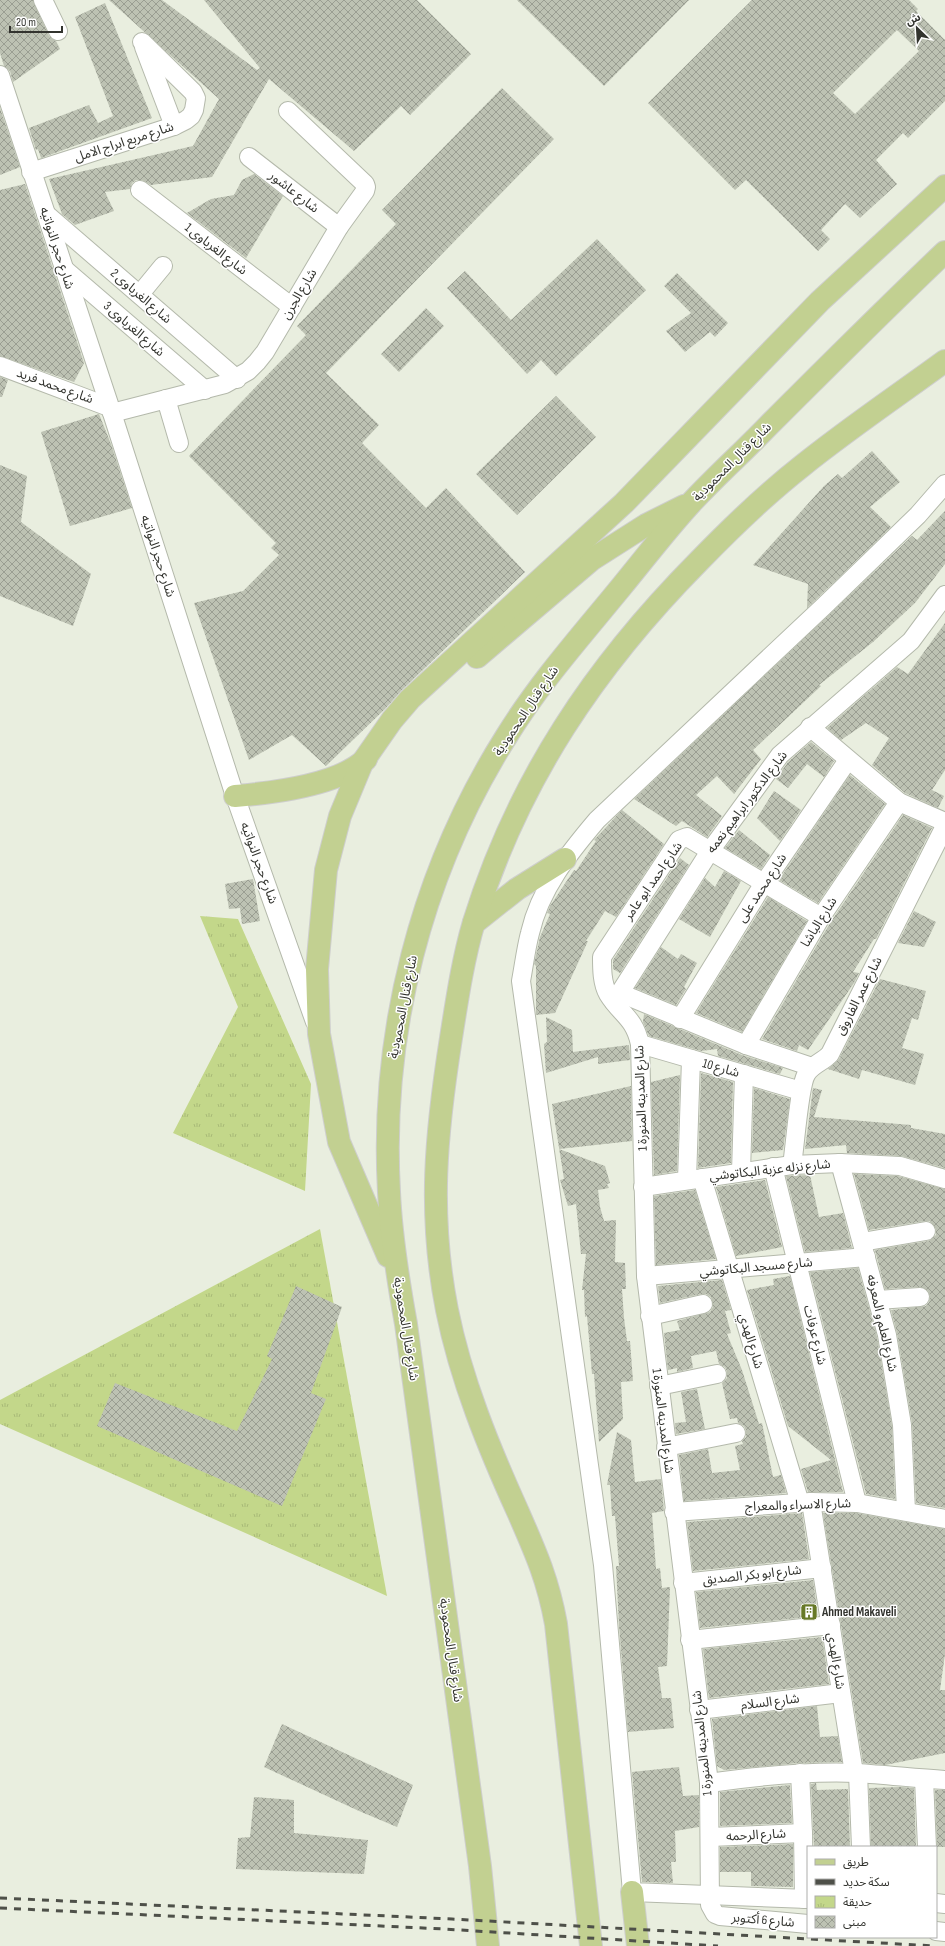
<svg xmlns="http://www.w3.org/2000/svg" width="945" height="1946" font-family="'Sofia Sans Condensed','Noto Sans Arabic',sans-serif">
  <defs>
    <pattern id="park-tufts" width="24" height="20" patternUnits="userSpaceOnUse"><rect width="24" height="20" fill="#c3d78a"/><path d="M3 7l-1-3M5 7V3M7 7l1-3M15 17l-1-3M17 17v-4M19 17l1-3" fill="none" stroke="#a8b977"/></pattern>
    <pattern id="building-cross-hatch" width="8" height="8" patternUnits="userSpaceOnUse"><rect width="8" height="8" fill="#bdc2b3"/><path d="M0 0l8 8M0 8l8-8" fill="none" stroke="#9a9e92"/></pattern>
  </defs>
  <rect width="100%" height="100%" fill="#e9eedf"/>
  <g fill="url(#park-tufts)">
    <polygon points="200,916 238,919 311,1084 305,1191 173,1133 238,1007"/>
    <polygon points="320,1229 387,1596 0,1424 0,1400"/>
  </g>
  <g fill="url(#building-cross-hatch)" fill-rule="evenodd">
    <polygon points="0,0 33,0 49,36 56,41 60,49 13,82 10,71 4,66 0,53"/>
    <polygon points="109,0 162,0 257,70 260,68 204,0 417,0 471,54 410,115 401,106 354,151 269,79 212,177 151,185 142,180 136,180 132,183 130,189 105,192 114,211 75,225 62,214 49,179 193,146 219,99"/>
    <polygon points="517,0 689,0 604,86"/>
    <path d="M 752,0 L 909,0 L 918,9 L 916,11 L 945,40 L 945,101 L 908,138 L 903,133 L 876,160 L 897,184 L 860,218 L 845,204 L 821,230 L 830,239 L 818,251 L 746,180 L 735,190 L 648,103 ZM 897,30 L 919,51 L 855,114 L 833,93 Z"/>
    <polygon points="105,3 152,118 41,158 38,149 36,150 29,128 89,105 98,123 113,116 75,17"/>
    <polygon points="502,88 554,139 326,373 379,425 362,443 426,508 446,488 525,572 402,690 385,709 326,766 292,735 249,760 194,603 243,591 279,555 271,548 276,543 189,456 306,335 297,326 396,224 382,210"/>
    <polygon points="0,108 20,167 0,175"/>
    <polygon points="254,174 283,196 246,258 187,213 211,199 234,195 242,180"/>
    <polygon points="25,184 84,363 74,382 0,356 0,190"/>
    <polygon points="597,239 646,290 556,376 541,360 527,374 447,288 465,271 511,320"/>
    <polygon points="677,273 728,323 715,337 710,332 685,352 666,331 691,313 664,286"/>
    <polygon points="426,308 444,326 399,372 381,354"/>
    <polygon points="0,377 8,380 2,397 0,397"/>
    <polygon points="556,396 596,437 517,515 476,474"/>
    <polygon points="99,414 111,444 132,508 70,526 41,432"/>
    <polygon points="872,451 900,482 870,507 891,527 807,608 808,584 753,565 824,486 838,474 842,478"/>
    <polygon points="0,465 27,476 21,522 91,574 73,626 0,596"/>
    <polygon points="945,511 945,564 915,603 873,642 819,685 821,686 753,750 761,759 734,794 717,776 696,795 722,816 707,837 682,821 676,826 634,799 912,536 917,540"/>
    <polygon points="945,623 945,770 932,790 944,796 938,808 905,793 872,765 889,738 866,723 841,740 827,728 897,667 908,674"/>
    <polygon points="811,742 834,761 824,777 807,764 788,788 776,779 788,762"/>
    <polygon points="850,775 885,804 818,903 779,880"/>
    <polygon points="774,791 801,810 780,841 757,818"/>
    <polygon points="622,810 664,844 616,917 605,911 586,941 588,941 555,1013 536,1015 536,966 534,964 540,937 550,914 547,913 550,906 574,870 576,871 596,841 594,840"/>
    <polygon points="903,815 932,828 876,939 874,939 853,972 859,973 854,983 808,1050 799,1045 797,1051 762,1039 830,923"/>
    <polygon points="739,830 770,855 761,869 725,848"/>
    <polygon points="680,858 689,865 620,973 613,969 613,960"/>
    <polygon points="724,871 741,881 710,937 679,919 705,878 715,887"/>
    <polygon points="253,879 260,921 242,924 240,908 229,909 225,884"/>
    <polygon points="768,897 807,921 742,1032 696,1013"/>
    <polygon points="914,911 936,922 924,947 898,943"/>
    <polygon points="661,947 678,959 681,954 697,963 684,987 686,989 676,1005 635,988"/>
    <polygon points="880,979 926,991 918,1020 912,1018 902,1048 924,1054 915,1085 862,1070 859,1079 828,1069 839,1059"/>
    <polygon points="644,1014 742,1055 783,1068 780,1074 718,1056 717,1049 701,1051 649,1036 643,1022"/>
    <polygon points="546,1017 572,1030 573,1052 629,1045 630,1060 598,1064 598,1057 546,1073 544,1044 547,1042"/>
    <polygon points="701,1073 733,1082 731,1163 698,1168"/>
    <polygon points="680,1075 677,1171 654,1175 651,1082"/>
    <polygon points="631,1086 632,1141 559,1149 605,1166 610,1183 607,1184 609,1188 598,1190 600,1207 604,1221 616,1220 615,1262 625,1263 626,1289 622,1289 624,1318 627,1341 630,1341 633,1381 621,1382 623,1419 599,1442 594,1374 592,1374 587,1316 585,1317 584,1290 582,1290 586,1254 581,1254 576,1204 568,1206 560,1180 564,1179 552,1104"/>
    <polygon points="754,1088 790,1099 783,1150 752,1153"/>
    <polygon points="813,1088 822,1090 814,1117 911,1125 911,1128 945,1134 945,1168 901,1156 847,1153 846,1145 805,1149"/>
    <polygon points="854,1174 898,1176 945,1189 945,1508 916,1503 912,1423 897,1333 891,1310 926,1306 929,1302 930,1296 928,1291 920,1287 885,1289 875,1250 928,1241 936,1235 936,1229 930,1221 925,1221 869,1230"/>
    <polygon points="810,1175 819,1217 843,1213 852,1248 805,1252 786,1176"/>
    <polygon points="765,1180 782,1247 736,1256 716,1187"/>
    <polygon points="695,1190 716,1259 656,1265 654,1196"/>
    <polygon points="858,1268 877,1337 892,1426 895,1499 866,1494 810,1272"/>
    <polygon points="790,1276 843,1492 808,1492 801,1469 831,1460 788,1426 747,1290 774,1285 773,1279"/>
    <polygon points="722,1280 731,1310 725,1311 731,1333 727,1334 742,1370 759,1424 762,1423 773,1477 781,1475 786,1493 684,1501 679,1455 708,1449 712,1473 740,1470 735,1446 743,1444 742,1441 746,1437 746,1431 744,1426 738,1423 737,1418 730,1419 722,1383 727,1378 727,1372 725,1367 719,1364 716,1351 691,1356 693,1368 677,1372 677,1368 668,1370 664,1333 680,1330 677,1321 710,1312 713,1307 711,1297 706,1294 701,1294 660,1303 658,1286"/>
    <polygon points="296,1286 342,1307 311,1393 326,1399 282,1506 97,1426 115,1383 237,1431 272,1359 267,1356"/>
    <polygon points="697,1389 705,1429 676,1434 675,1423 686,1422 681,1392"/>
    <polygon points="617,1432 631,1440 635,1482 661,1479 664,1511 652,1513 656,1569 660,1568 662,1588 670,1587 667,1666 658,1667 662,1698 671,1698 674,1728 628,1732 619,1626 616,1566 619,1566 615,1516 612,1516 610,1485 607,1485"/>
    <polygon points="802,1513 809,1559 693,1571 687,1522"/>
    <polygon points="823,1513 856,1513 945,1529 945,1654 940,1690 945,1690 945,1753 885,1765 863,1763"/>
    <polygon points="813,1580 818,1616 700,1628 696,1592"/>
    <polygon points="822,1637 829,1684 709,1698 703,1649"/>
    <polygon points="817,1706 820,1737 838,1736 842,1762 799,1763 724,1770 717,1766 712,1719"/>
    <polygon points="282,1724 413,1785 397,1827 359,1811 264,1767"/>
    <polygon points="679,1767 683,1796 699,1795 699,1827 675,1831 676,1862 671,1862 673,1883 642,1882 632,1772"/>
    <polygon points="816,1783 817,1790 848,1789 850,1847 814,1847 811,1784"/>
    <polygon points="790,1785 792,1823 720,1826 720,1792"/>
    <polygon points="901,1787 914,1788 916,1847 871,1847 869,1788"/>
    <polygon points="935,1790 945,1790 945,1847 937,1847"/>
    <polygon points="254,1797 294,1800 294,1833 368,1840 364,1874 236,1869 238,1838 250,1837"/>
    <polygon points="793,1844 793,1887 751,1886 751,1872 720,1872 720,1847"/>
  </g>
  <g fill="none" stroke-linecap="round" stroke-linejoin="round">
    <defs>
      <g id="minor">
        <polyline points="43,0 58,31"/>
        <polyline points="144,47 174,126"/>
        <polyline points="0,75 112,413 235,796 315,1022"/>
        <polyline points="249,157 339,227"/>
        <polyline points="31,172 174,126 186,120 191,116 194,110 196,98 193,92 142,42"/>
        <polyline points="140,190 292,307"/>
        <polyline points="46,214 237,379"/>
        <polyline points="63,268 205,390"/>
        <polyline points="140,294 163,266"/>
        <polyline points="0,366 109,407"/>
        <polyline points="166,399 179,443"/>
        <polyline points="112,413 225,384 248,371 257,362 265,352 339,227 365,191 366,187 365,184 288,111"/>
        <polyline points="810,727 899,802 945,822"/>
        <polyline points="620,993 746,1045 812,1067"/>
        <polyline points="614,1002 710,851 780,755 911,641 945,595"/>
        <polyline points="680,1019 764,883 848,760"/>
        <polyline points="640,1044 801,1091"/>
        <polyline points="746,1045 821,917 899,802"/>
        <polyline points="840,1163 887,1335 902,1425 906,1511"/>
        <path d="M 792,1165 C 795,1148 799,1084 807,1073 C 813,1064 823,1062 830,1054 L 945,826"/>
        <polyline points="773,1167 857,1503"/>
        <polyline points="741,1172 744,1074"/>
        <polyline points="702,1178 800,1503"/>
        <polyline points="687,1180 691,1059"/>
        <polyline points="643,1187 792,1165 840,1163 900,1166 945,1179"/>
        <polyline points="862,1242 926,1231"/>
        <polyline points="646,1276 866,1257"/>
        <polyline points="878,1300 920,1297"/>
        <polyline points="650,1316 703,1304"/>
        <polyline points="659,1386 717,1374"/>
        <polyline points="666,1447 736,1433"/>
        <polyline points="811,1502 854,1773"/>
        <polyline points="674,1512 811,1502 857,1503 945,1519"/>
        <polyline points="683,1583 822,1568"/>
        <polyline points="690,1640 831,1625"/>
        <polyline points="699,1710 841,1693"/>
        <polyline points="800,1773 803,1833 804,1899"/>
        <polyline points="858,1773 861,1847"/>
        <polyline points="924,1779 927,1847"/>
        <path d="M 709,1783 C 758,1776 807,1771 857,1773 C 886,1775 916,1778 945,1780"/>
        <polyline points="710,1837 803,1833"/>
        <path d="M 808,1899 L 632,1892 L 603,1565 L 521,981 C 524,965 526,948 530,933 C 540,889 569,853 597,820 L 823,607 L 918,515 L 945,484"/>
        <polyline points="936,1903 945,1904"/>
        <path d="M 808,1924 L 720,1916 L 715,1914 L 710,1905 L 709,1783 L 646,1276 L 640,1044 C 634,1017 621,1015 608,994 C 602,983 602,969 602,957 L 679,840 L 687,837 L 821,917"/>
        <polyline points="936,1931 945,1932"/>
      </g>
      <g id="major">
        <polyline points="477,657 591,560 646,525 684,506"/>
        <path d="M 235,796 C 271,793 339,785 366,759"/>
        <polyline points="474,923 517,889 565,859"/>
        <polyline points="388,1256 339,1142 319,1034 317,969 326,870 340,816 362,763 392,720 410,699 624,503 820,301 945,186"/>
        <polyline points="632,1892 638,1946"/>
        <path d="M 488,1946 L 480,1866 L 406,1324 C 398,1280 391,1237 389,1192 C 380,1033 421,872 506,737 C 539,683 582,635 622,586 C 645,558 667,529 691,503 C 716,476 743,452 768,426 C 826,368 885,309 945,252"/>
        <path d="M 591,1946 L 556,1624 C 548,1580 536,1553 518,1512 C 489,1448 461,1380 447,1310 C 428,1214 436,1133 451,1038 C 457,1000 463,959 474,922 C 518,780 595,666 699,561 C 731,528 765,495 802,466 C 848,429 897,396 945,361"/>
      </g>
    </defs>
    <use href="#minor" stroke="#b4b9ab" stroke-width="20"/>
    <use href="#major" stroke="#cececd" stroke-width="24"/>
    <use href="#minor" stroke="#fff" stroke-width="18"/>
    <use href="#major" stroke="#c2d091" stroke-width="22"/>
    <g stroke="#4e5049" stroke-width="3" stroke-dasharray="7 7" stroke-linecap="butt">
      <polyline points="0,1898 452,1919 935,1946"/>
      <polyline points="0,1908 444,1929 718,1946"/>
    </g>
  </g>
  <defs>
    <symbol id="building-square" viewBox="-11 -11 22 22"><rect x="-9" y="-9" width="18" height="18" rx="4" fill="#677927" stroke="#fff"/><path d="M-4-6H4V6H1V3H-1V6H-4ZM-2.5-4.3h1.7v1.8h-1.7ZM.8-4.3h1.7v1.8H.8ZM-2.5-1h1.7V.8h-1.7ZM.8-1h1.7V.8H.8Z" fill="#fff"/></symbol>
  </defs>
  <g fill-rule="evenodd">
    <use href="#building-square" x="799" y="1602" width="20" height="20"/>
  </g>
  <g text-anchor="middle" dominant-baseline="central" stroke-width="3" stroke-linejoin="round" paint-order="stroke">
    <g font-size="13" fill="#32332e" stroke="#fff">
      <text transform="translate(124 142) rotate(-18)">شارع مربع ابراج الامل</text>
      <text transform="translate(294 192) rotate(38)">شارع عاشور</text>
      <text transform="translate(57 248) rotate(72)">شارع حجر النواتيه</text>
      <text transform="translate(216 249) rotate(38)">شارع الغرباوى 1</text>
      <text transform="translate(299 294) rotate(-59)">شارع الجرن</text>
      <text transform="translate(141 296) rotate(41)">شارع الغرباوى 2</text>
      <text transform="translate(134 329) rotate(41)">شارع الغرباوى 3</text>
      <text transform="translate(55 386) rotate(20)">شارع محمد فريد</text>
      <text transform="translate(732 462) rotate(-45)">شارع قنال المحمودية</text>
      <text transform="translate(158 556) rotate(72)">شارع حجر النواتيه</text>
      <text transform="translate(526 711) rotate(-56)">شارع قنال المحمودية</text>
      <text transform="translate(747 802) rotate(-53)">شارع الدكتور ابراهيم نعمه</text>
      <text transform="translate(259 863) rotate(70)">شارع حجر النواتيه</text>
      <text transform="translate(653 881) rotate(-55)">شارع احمد ابو عامر</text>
      <text transform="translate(762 888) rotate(-57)">شارع محمد على</text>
      <text transform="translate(819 922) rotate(-58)">شارع الباشا</text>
      <text transform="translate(859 996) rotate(-63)">شارع عمر الفاروق</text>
      <text transform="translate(403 1007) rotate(-79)">شارع قنال المحمودية</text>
      <text transform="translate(721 1068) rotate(16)">شارع 10</text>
      <text transform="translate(641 1098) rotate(-92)">شارع المدينه المنورة 1</text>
      <text transform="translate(770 1170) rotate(-6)">شارع نزله عزبة البكاتوشي</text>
      <text transform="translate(756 1267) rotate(-5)">شارع مسجد البكاتوشي</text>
      <text transform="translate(882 1323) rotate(77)">شارع العلم و المعرفه</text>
      <text transform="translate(406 1329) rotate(81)">شارع قنال المحمودية</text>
      <text transform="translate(815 1335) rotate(76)">شارع عرفات</text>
      <text transform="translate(751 1341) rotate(73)">شارع الهدي</text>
      <text transform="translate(663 1421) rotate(83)">شارع المدينه المنورة 1</text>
      <text transform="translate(798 1505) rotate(-2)">شارع الاسراء والمعراج</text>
      <text transform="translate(752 1575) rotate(-6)">شارع ابو بكر الصديق</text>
      <text transform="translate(451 1650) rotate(82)">شارع قنال المحمودية</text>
      <text transform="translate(836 1661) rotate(81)">شارع الهدي</text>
      <text transform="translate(770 1702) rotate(-7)">شارع السلام</text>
      <text transform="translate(702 1743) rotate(-96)">شارع المدينه المنورة 1</text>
      <text transform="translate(756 1835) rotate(-3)">شارع الرحمه</text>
      <text transform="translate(763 1920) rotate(5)">شارع 6 أكتوبر</text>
    </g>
    <g font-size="13" font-weight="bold" fill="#32332e" stroke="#fff" text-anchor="start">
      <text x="822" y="1612">Ahmed Makaveli</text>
    </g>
  </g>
  <rect x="807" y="1846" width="130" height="92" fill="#ffffff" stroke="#adadab"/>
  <rect x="815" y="1859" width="20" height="6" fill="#c2d091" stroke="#adadab"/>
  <text x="843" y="1866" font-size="12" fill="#32332e">طريق</text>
  <rect x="815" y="1879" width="20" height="6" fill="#4e5049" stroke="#adadab"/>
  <text x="843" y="1886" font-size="12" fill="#32332e">سكة حديد</text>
  <rect x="815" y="1896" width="20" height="12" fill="url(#park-tufts)" stroke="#adadab"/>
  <text x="843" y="1906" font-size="12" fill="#32332e">حديقة</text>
  <rect x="815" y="1916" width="20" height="12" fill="url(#building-cross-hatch)" stroke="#adadab"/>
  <text x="843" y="1926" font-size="12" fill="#32332e">مبنى</text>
  <g transform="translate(917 28) rotate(335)" stroke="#ffffff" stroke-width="3" paint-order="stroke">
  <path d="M0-3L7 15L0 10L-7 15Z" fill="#32332e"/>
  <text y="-6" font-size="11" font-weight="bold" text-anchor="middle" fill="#32332e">ش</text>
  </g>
  <path d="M10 26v6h52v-6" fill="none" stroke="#32332e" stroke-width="2"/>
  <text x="16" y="26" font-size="12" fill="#32332e" stroke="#ffffff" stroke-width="3" paint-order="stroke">20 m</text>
</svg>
